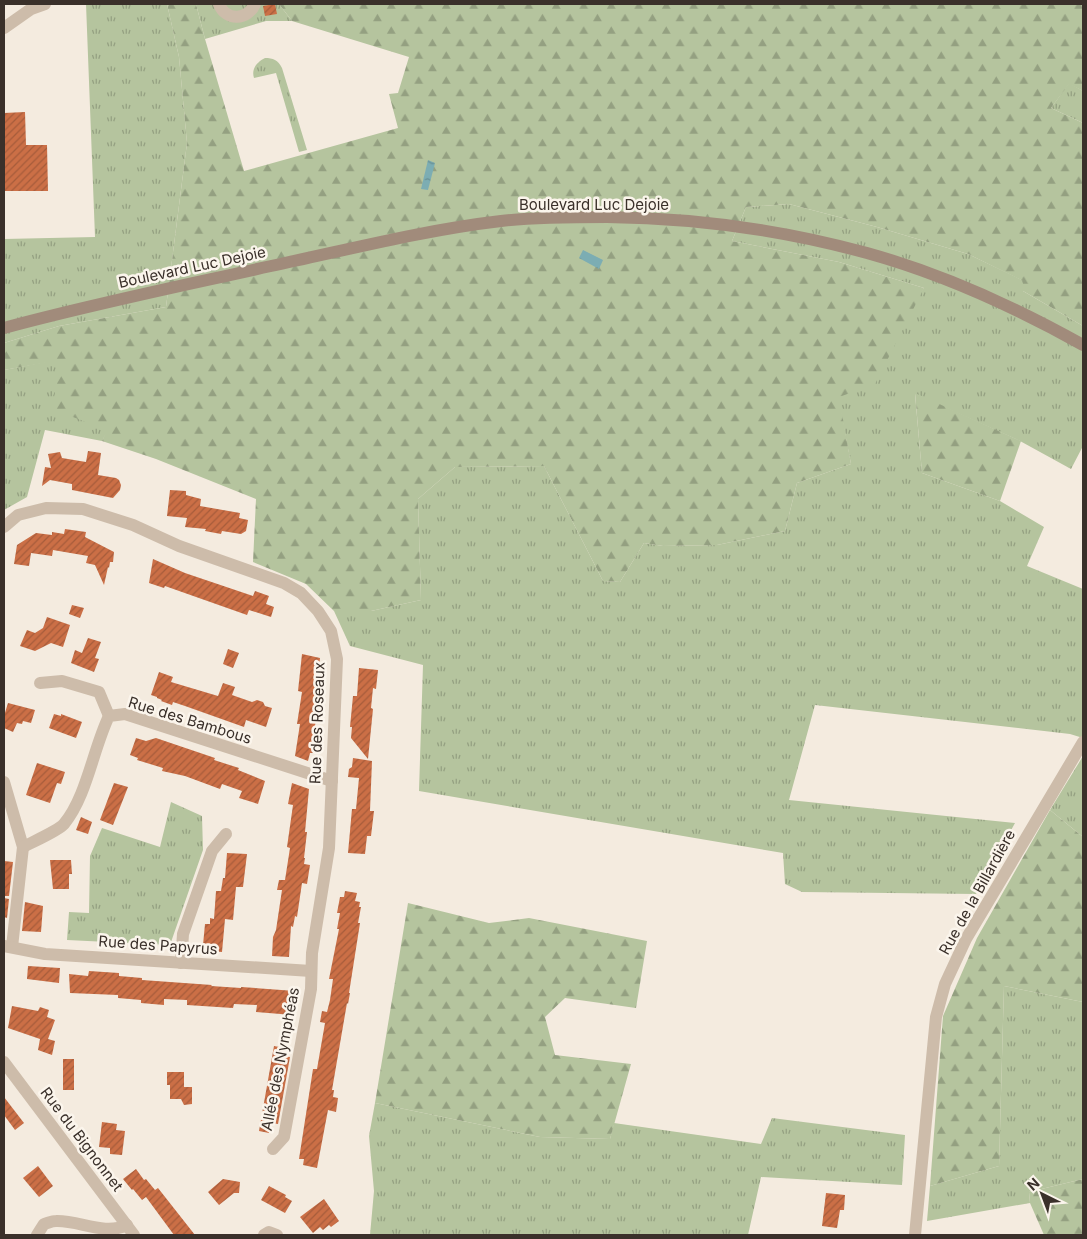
<svg xmlns="http://www.w3.org/2000/svg" width="1087" height="1239" font-family="Inter,sans-serif">
  <defs>
    <pattern id="grass-tufts" width="24" height="20" patternUnits="userSpaceOnUse" patternTransform="scale(1.25)"><rect width="24" height="20" fill="#b5c49e"/><path d="M3 7l-1-3M5 7V3M7 7l1-3M15 17l-1-3M17 17v-4M19 17l1-3" fill="none" stroke="#94a081"/></pattern>
    <pattern id="forest-firs" width="22" height="20" patternUnits="userSpaceOnUse" patternTransform="scale(1.25)"><rect width="22" height="20" fill="#b5c49e"/><path d="M5 1l3.5 6h-7zM16 11l3.5 6h-7z" fill="#94a081"/></pattern>
    <pattern id="water-ripples" width="26" height="14" patternUnits="userSpaceOnUse" patternTransform="scale(1.25)"><rect width="26" height="14" fill="#7cadb3"/><path d="M2 4q2-2 4 0t4 0M15 11q2-2 4 0t4 0" fill="none" stroke="#678d92"/></pattern>
    <pattern id="building-hatch" width="6" height="6" patternUnits="userSpaceOnUse" patternTransform="scale(1.25)"><rect width="6" height="6" fill="#cb6f46"/><path d="M-1 1l2-2M0 6l6-6M5 7l2-2" fill="none" stroke="#a65c3b"/></pattern>
  </defs>
  <rect width="100%" height="100%" fill="#f4ebdf"/>
  <g fill="url(#grass-tufts)">
    <polygon points="86,4 167,4 179,57 187,143 166,307 59,326 4,343 4,239 95,237"/>
    <polygon points="196,4 279,4 292,21 266,21 205,39"/>
    <path d="M 265,58 C 273,58 278,60 282,68 L 307,150 L 299,152 L 276,73 L 254,78 C 251,69 257,62 265,58 Z"/>
    <polygon points="1069,83 1083,91 1083,123 1051,108"/>
    <polygon points="789,204 877,227 968,254 1024,281 1023,291 1083,326 1083,446 1071,469 1020,441 915,394 922,473 1000,501 1044,527 1027,566 1083,589 1083,738 1070,734 815,705 789,800 1015,823 976,894 802,892 785,884 783,853 419,791 423,665 350,646 334,611 371,611 421,600 418,499 455,467 544,466 603,581 620,582 644,543 663,546 717,545 785,531 797,483 851,464 838,397 924,288 839,262 732,241 746,207"/>
    <polygon points="61,359 108,430 102,441 45,430 27,497 4,510 4,370"/>
    <polygon points="1083,756 1083,837 1050,810"/>
    <polygon points="171,802 202,816 203,850 170,945 67,940 69,912 89,913 90,856 102,828 160,847"/>
    <polygon points="1004,986 1083,1002 1083,1179 1029,1192 1030,1203 927,1221 930,1186 999,1166"/>
    <polygon points="375,1103 540,1137 610,1139 614,1123 761,1144 772,1118 905,1135 902,1185 761,1177 748,1235 370,1235 374,1191 369,1136"/>
  </g>
  <g fill="url(#forest-firs)">
    <polygon points="167,4 196,4 205,39 244,171 398,128 389,94 398,93 409,57 292,21 279,4 1083,4 1083,91 1069,84 1051,108 1083,123 1083,326 1023,291 1023,281 968,254 877,227 789,204 746,207 732,241 839,262 924,288 875,384 839,397 851,464 797,483 785,531 717,545 663,546 644,543 620,582 603,581 544,466 455,467 418,499 421,600 371,611 334,611 306,584 253,562 256,499 156,459 102,441 107,430 52,409 61,360 4,370 4,343 59,326 166,307 187,143 179,57"/>
    <polygon points="915,393 1021,441 1000,501 922,473"/>
    <polygon points="1050,810 1083,837 1083,1002 1004,986 999,1166 930,1186 943,1016 977,938"/>
    <polygon points="408,903 489,923 529,918 647,941 636,1008 565,998 545,1017 555,1055 631,1064 610,1139 540,1137 375,1103"/>
    <polygon points="1083,1179 1083,1235 1044,1235 1030,1203 1029,1192"/>
  </g>
  <g fill="url(#water-ripples)">
    <polygon points="428,160 435,163 428,190 421,189"/>
    <polygon points="583,250 603,260 599,269 579,258"/>
  </g>
  <g fill="url(#building-hatch)">
    <polygon points="275,4 277,14 265,16 263,6"/>
    <polygon points="25,112 26,145 47,145 48,191 4,191 4,113"/>
    <polygon points="88,451 101,453 98,475 116,478 119,480 121,485 120,490 113,498 72,490 72,484 50,480 42,486 45,467 51,468 48,454 60,452 62,458 86,462"/>
    <polygon points="170,490 186,491 186,495 201,499 200,506 240,513 239,518 248,520 246,531 241,534 222,531 221,534 205,531 206,529 185,527 187,518 167,516"/>
    <polygon points="65,529 86,532 85,537 114,552 113,562 110,562 109,568 108,567 104,585 95,565 86,563 88,556 53,550 52,556 31,553 29,566 14,564 17,545 36,533 52,535 52,532 64,534"/>
    <polygon points="153,559 185,573 253,596 255,591 269,596 266,604 274,607 271,617 249,610 247,615 165,586 164,588 149,583"/>
    <polygon points="72,605 84,608 80,618 69,614"/>
    <polygon points="47,617 70,625 63,647 51,643 35,651 20,646 27,630 35,633 43,628"/>
    <polygon points="88,638 101,642 95,658 99,659 94,672 71,663 75,650 82,653"/>
    <polygon points="228,649 239,653 233,668 223,664"/>
    <polygon points="302,654 320,658 316,694 320,695 315,726 318,727 314,753 310,753 308,761 295,756 300,724 297,724 302,692 298,691"/>
    <polygon points="359,668 378,670 376,689 373,688 371,708 373,709 368,759 351,738 352,727 350,727 353,696 357,696"/>
    <polygon points="159,672 173,677 171,682 218,696 223,683 235,687 232,695 252,702 257,700 263,702 265,706 272,708 266,727 246,720 244,727 185,706 173,702 172,705 161,701 162,700 157,698 157,697 151,695"/>
    <polygon points="8,703 35,710 31,723 23,721 22,724 17,723 13,732 4,728 4,716"/>
    <polygon points="54,714 61,716 61,714 82,722 76,738 49,728"/>
    <polygon points="136,738 146,741 156,738 215,758 214,760 239,768 238,770 265,781 258,804 239,798 242,791 222,784 220,789 185,776 162,771 163,768 137,760 138,758 130,755"/>
    <polygon points="353,758 372,761 370,811 374,811 371,836 367,836 365,854 348,853 352,809 356,809 359,778 348,777 349,769 352,767"/>
    <polygon points="37,763 65,772 61,784 57,783 50,803 26,795"/>
    <polygon points="114,783 128,787 113,825 100,820"/>
    <polygon points="292,783 309,789 305,832 307,832 304,858 305,858 304,864 310,865 307,884 302,883 297,917 295,916 293,927 291,926 289,957 272,956 273,937 276,930 282,890 277,890 279,880 285,880 290,848 287,847 293,805 288,804"/>
    <polygon points="81,817 92,822 88,834 76,830"/>
    <polygon points="227,853 247,854 243,887 236,887 233,920 225,919 222,952 208,951 208,945 203,945 205,924 210,924 210,918 214,919 216,891 221,891 223,878 225,878"/>
    <polygon points="50,860 71,860 72,874 69,874 69,889 53,889"/>
    <polygon points="4,861 13,862 9,896 4,896"/>
    <polygon points="345,891 357,893 355,901 360,902 359,907 361,907 358,923 360,923 349,993 350,993 348,1004 347,1003 332,1090 334,1090 333,1097 338,1098 336,1112 328,1110 317,1168 303,1165 304,1159 299,1159 313,1069 317,1069 325,1023 320,1022 322,1011 327,1012 330,1000 333,979 329,979 339,929 337,929 340,913 337,913 340,897 344,897"/>
    <polygon points="4,898 9,899 7,918 4,917"/>
    <polygon points="25,902 43,906 41,932 22,931"/>
    <polygon points="28,966 60,968 59,983 27,979"/>
    <polygon points="89,971 119,973 119,976 142,978 142,980 212,985 211,986 241,988 241,987 295,991 293,1015 256,1012 257,1005 234,1004 233,1008 187,1005 187,1000 164,999 164,1005 141,1003 141,1000 118,998 118,995 70,993 69,974 88,976"/>
    <polygon points="12,1006 38,1011 40,1007 49,1010 47,1017 55,1020 48,1039 55,1041 52,1055 38,1050 40,1039 8,1028"/>
    <polygon points="274,1046 284,1048 283,1056 290,1057 278,1124 271,1123 269,1133 259,1131"/>
    <rect x="63" y="1059" width="11" height="31"/>
    <polygon points="167,1072 184,1072 184,1087 192,1087 192,1104 184,1105 181,1099 170,1099 170,1085 167,1085"/>
    <polygon points="4,1097 24,1123 15,1130 4,1115"/>
    <polygon points="102,1122 117,1124 116,1130 125,1131 122,1155 110,1154 110,1148 99,1147"/>
    <polygon points="38,1166 53,1186 39,1197 23,1178"/>
    <polygon points="136,1169 144,1180 146,1179 155,1190 158,1188 195,1235 174,1235 146,1197 142,1200 133,1189 132,1190 123,1179"/>
    <polygon points="223,1179 240,1182 239,1193 234,1193 219,1205 208,1192"/>
    <polygon points="269,1186 286,1195 285,1197 292,1201 285,1213 261,1200"/>
    <polygon points="826,1193 845,1195 844,1210 840,1210 837,1228 822,1226"/>
    <polygon points="324,1199 339,1221 331,1227 329,1225 323,1230 320,1227 313,1233 300,1217"/>
  </g>
  <g fill="none" stroke-linecap="round" stroke-linejoin="round">
    <g stroke="#cdbcaa" stroke-width="12">
      <path d="M 219,4 C 226,22 248,20 255,4"/>
      <polyline points="4,28 31,9 45,4"/>
      <polyline points="4,527 18,515 46,508 83,509 133,525 179,546 284,583 301,593 318,611 331,631 337,659 329,848 312,953 311,989 284,1137 273,1149"/>
      <polyline points="40,683 62,681 99,692 109,716"/>
      <polyline points="4,782 23,847 12,947"/>
      <path d="M 23,847 C 32,842 58,831 64,824 C 87,796 93,749 109,716 L 125,714 L 332,781"/>
      <polyline points="4,946 45,954 311,971"/>
      <polyline points="181,963 183,934 212,851 226,834"/>
      <polyline points="4,1062 134,1235"/>
      <path d="M 37,1235 L 44,1224 C 48,1223 52,1221 56,1221 C 79,1220 104,1236 127,1225"/>
      <polyline points="264,1235 269,1232 277,1235"/>
      <polyline points="915,1235 936,1017 945,984 966,939 1083,742"/>
    </g>
    <path stroke="#a18b7b" stroke-width="12" d="M 4,328 C 92,304 181,286 271,266 C 347,250 424,230 501,221 C 536,217 572,217 607,217 C 695,218 783,230 867,253 C 943,274 1015,307 1083,345"/>
  </g>
  <g text-anchor="middle" dominant-baseline="central" stroke-width="5" stroke-linejoin="round" paint-order="stroke">
    <g font-size="15" fill="#3a302a" stroke="#fbf5ec">
      <text x="594" y="204">Boulevard Luc Dejoie</text>
      <text transform="translate(192 267) rotate(-12)">Boulevard Luc Dejoie</text>
      <text transform="translate(190 720) rotate(17)">Rue des Bambous</text>
      <text transform="translate(317 723) rotate(-88)">Rue des Roseaux</text>
      <text transform="translate(977 892) rotate(-61)">Rue de la Billardière</text>
      <text transform="translate(158 945) rotate(4)">Rue des Papyrus</text>
      <text transform="translate(280 1059) rotate(-79)">Allée des Nymphéas</text>
      <text transform="translate(82 1139) rotate(53)">Rue du Bignonnet</text>
    </g>
  </g>
  <rect width="1087" height="1239" fill="none" stroke="#3a302a" stroke-width="10"/>
  <g transform="translate(1042 1194) rotate(318)" stroke="#fbf5ec" stroke-width="4" paint-order="stroke">
  <path d="M0-4L9 19L0 12L-9 19Z" fill="#3a302a"/>
  <text y="-8" font-size="14" font-weight="bold" text-anchor="middle" fill="#3a302a">N</text>
  </g>
</svg>
